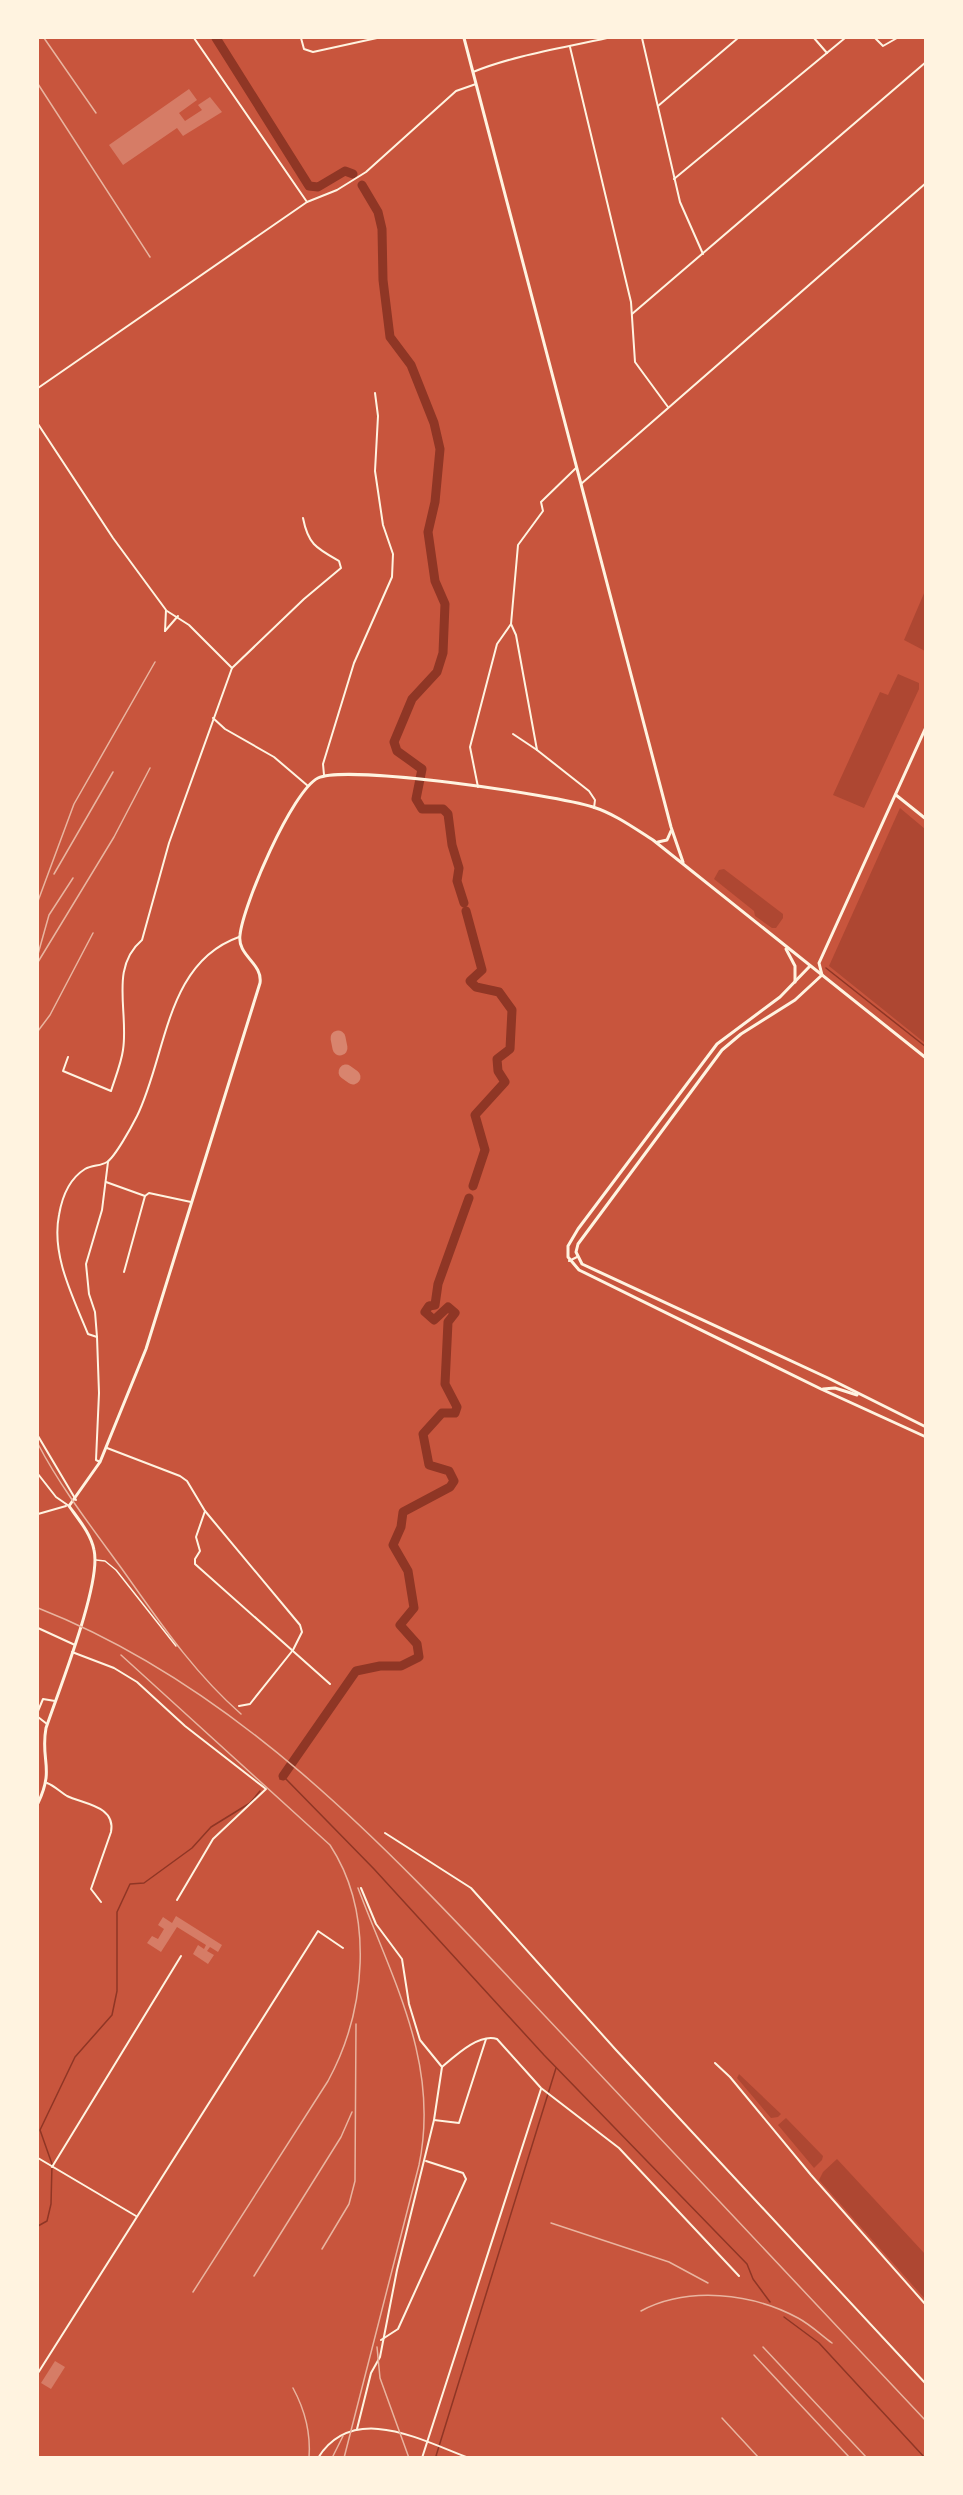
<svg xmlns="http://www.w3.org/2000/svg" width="963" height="2495" font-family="'Open Sans',sans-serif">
  <rect width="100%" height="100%" fill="#c8553d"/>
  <g fill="#ae4732">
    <polygon points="925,591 925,651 904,640"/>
    <polygon points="898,674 919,683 919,689 864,808 833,795 880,692 888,695"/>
    <polygon points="900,808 925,829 925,1043 829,966"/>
    <polygon points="724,869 783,914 783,918 776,928 772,928 755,916 754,911 714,879 719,870"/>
    <polygon points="739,2074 781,2114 778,2117 771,2118 737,2078"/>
    <polygon points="786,2118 823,2156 822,2160 814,2168 778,2125"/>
    <polygon points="837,2159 925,2254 925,2299 819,2180 823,2172"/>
  </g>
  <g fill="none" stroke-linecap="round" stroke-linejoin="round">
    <g stroke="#8f3625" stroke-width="1.5">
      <polyline points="826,968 926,1047"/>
      <polyline points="280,1779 283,1776 374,1869 544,2055 747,2264 753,2279 770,2302"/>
      <polyline points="38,2226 47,2221 51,2204 52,2164 40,2130 75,2057 112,2015 117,1991 117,1912 130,1884 144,1883 192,1848 211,1827 250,1803 260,1791"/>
      <polyline points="784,2317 819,2343 925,2458"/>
      <polyline points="440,2458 436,2456 556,2068"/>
    </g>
    <g stroke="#8f3625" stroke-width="9">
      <polyline points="216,38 309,186 318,187 345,171 353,174"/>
      <polyline points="362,185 378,212 382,229 383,280 390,337 411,365 434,423 440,449 435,502 428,532 435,581 445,604 443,653 437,672 412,699 394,742 397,751 422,769 416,799 422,809 443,809 448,814 452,845 459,868 457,881 464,903"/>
      <polyline points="466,911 482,970 470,981 476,987 499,992 512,1010 510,1049 497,1059 498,1071 505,1082 475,1115 485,1150 473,1186"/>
      <polyline points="283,1776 356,1671 380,1666 401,1666 419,1657 417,1644 400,1625 414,1608 408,1571 393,1545 401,1527 403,1512 450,1487 454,1481 449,1471 429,1465 423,1434 442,1413 455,1413 457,1407 445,1384 448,1322 455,1313 448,1307 434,1320 425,1312 429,1306 435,1305 438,1284 469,1198"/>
    </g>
    <g stroke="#d8846e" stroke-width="15">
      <polyline points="338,1038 340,1048"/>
      <polyline points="346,1072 353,1077"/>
    </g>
  </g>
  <g fill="#d67c66">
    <polygon points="189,89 197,100 179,113 185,121 202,110 198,105 210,97 222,112 183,136 177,128 123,165 109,145"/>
    <polygon points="176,1916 222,1945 218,1952 210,1947 207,1951 214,1955 208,1964 193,1954 198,1945 204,1949 206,1945 177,1927 161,1952 147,1943 152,1936 158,1939 164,1929 158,1925 163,1917 172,1923"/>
    <polygon points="55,2361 65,2367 51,2389 41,2383"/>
  </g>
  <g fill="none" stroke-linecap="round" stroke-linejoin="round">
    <polyline stroke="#fff3e0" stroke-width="1.5" points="96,1560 105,1561 116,1570 176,1646"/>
    <g stroke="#fff3e0" stroke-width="2">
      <polyline points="194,38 307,202"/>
      <polyline points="301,38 304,49 313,52 377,38"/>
      <polyline points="642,38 680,202 703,254"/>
      <polyline points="814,38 827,53"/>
      <polyline points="875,38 883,46 897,38"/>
      <polyline points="570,47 631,302 635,362 668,407"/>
      <path d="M 473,72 C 515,55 563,48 607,38"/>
      <polyline points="658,106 738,38"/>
      <polyline points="674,179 845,38"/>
      <polyline points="632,314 926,62"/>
      <polyline points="38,388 307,202 337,190 366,172 456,91 476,84"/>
      <polyline points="38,424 113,538 166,610 165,631"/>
      <polyline points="576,468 541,502 543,511 518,545 511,624 516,635 537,750 589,791 595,800 594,808"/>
      <polyline points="581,484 926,183"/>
      <polyline points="167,611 189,625 232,668"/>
      <polyline points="165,631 178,616"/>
      <polyline points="213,718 225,729 274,757 308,786"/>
      <polyline points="513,734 537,750"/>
      <polyline points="324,775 323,764 354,663 392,577 393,554 383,525 375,471 378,416 375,393"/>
      <polyline points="478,787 470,747 497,644 511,624"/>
      <path d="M 68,1057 L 63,1071 L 111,1091 C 115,1078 121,1064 123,1050 C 129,1012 109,968 142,940 L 169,843 L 232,668 L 304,599 L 341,568 L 339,561 C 316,548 308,544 303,518"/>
      <polyline points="106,1182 145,1196 149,1193 191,1202"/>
      <polyline points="569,1261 577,1257"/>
      <polyline points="124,1272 145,1196"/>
      <polyline points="97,1337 95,1312 89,1294 86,1264 102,1210 108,1162"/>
      <polyline points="38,1436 76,1500"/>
      <polyline points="107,1448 180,1476 187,1481 205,1511 300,1625 302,1632 293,1650 250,1704 239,1706"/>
      <path d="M 100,1462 L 96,1460 L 99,1393 L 97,1337 L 88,1334 C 73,1297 51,1255 59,1215 C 62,1197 69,1179 85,1169 C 92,1165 101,1166 107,1162 C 115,1157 132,1126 137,1116 C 167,1055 165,963 239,937"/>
      <polyline points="38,1474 56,1497 69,1506"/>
      <polyline points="205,1511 196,1537 200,1551 195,1559 195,1564 330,1684"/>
      <polyline points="38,1514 66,1506"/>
      <polyline points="38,1628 75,1645"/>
      <polyline points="72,1652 114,1668 137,1682 185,1726 266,1789 213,1839 177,1900"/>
      <polyline points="38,1711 43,1699 55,1701"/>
      <polyline points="38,1717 47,1724"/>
      <path d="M 47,1783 C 55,1786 60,1792 67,1796 C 84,1804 116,1806 111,1832 L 91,1889 L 101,1902"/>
      <polyline points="385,1833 471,1888 616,2050 926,2384"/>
      <polyline points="715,2063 730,2077 811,2175 926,2305"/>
      <path d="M 442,2067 C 455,2056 479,2033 497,2039 L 541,2088 L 619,2148 L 739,2276"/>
      <polyline points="434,2120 459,2123 486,2039"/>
      <polyline points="38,2158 136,2216"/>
      <polyline points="52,2167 181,1956"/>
      <polyline points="381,2340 398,2329 466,2179 463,2173 426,2161"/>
      <polyline points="38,2373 318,1931 343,1948"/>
      <polyline points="357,2429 371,2373 380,2357 397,2270 434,2120 442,2067 420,2040 409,2004 402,1959 376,1924 361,1888"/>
      <path d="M 318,2458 C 353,2402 421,2440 469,2458"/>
      <polyline points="422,2458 541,2089"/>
    </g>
    <g stroke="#fff3e0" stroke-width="3">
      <polyline points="464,38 671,827 683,862"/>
      <polyline points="926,727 819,963 822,975 795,1000 741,1034 722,1050 578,1244 576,1252 582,1264 828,1378 926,1427"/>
      <polyline points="896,795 926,819"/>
      <polyline points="658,842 667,840 671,831"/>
      <polyline points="786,949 795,966 795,982"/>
      <polyline points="810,966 780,997 717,1044 578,1229 568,1246 568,1257 579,1270 821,1389 926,1437"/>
      <polyline points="823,1389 835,1388 857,1395"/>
      <path d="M 38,1803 C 55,1768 40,1760 46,1728 C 58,1692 102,1583 94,1550 C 91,1534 79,1520 69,1506 L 100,1462 L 146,1349 L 260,983 C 263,963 237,956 240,935 C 243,905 292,791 318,778 C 347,764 556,795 593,807 C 615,814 634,828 653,840 L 926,1058"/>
    </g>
    <g stroke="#e9b49f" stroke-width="1.5">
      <polyline points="44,38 96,113"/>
      <polyline points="38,84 150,257"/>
      <polyline points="54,874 113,772"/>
      <polyline points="38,901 74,804 155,662"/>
      <polyline points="38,954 49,915 73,878"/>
      <polyline points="38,962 114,837 150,768"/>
      <polyline points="38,1031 50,1015 93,933"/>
      <path d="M 38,1444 C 61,1488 93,1529 122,1569 C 159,1621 193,1672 241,1714"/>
      <path d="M 38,1608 C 252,1692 408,1871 562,2034 C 684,2163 804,2292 926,2421"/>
      <path d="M 121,1655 L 330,1845 C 375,1914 366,2011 328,2081 L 193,2292"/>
      <polyline points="551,2223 669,2262 708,2283"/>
      <polyline points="322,2249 349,2204 355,2181 356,2024"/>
      <polyline points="254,2276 341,2137 352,2112"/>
      <path d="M 641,2311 C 688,2286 752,2293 798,2318 C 811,2325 821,2335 832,2343"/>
      <polyline points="377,2347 380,2378 409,2458"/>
      <polyline points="763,2347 867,2458"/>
      <polyline points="754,2355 850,2458"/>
      <path d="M 293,2388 C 305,2410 311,2432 309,2458"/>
      <polyline points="722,2418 759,2458"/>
      <polyline points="332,2458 343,2436"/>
      <path d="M 344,2458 L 419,2165 C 440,2064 393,1981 358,1888"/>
    </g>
  </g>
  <rect width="963" height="2495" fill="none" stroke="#fff3e0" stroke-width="78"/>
</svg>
